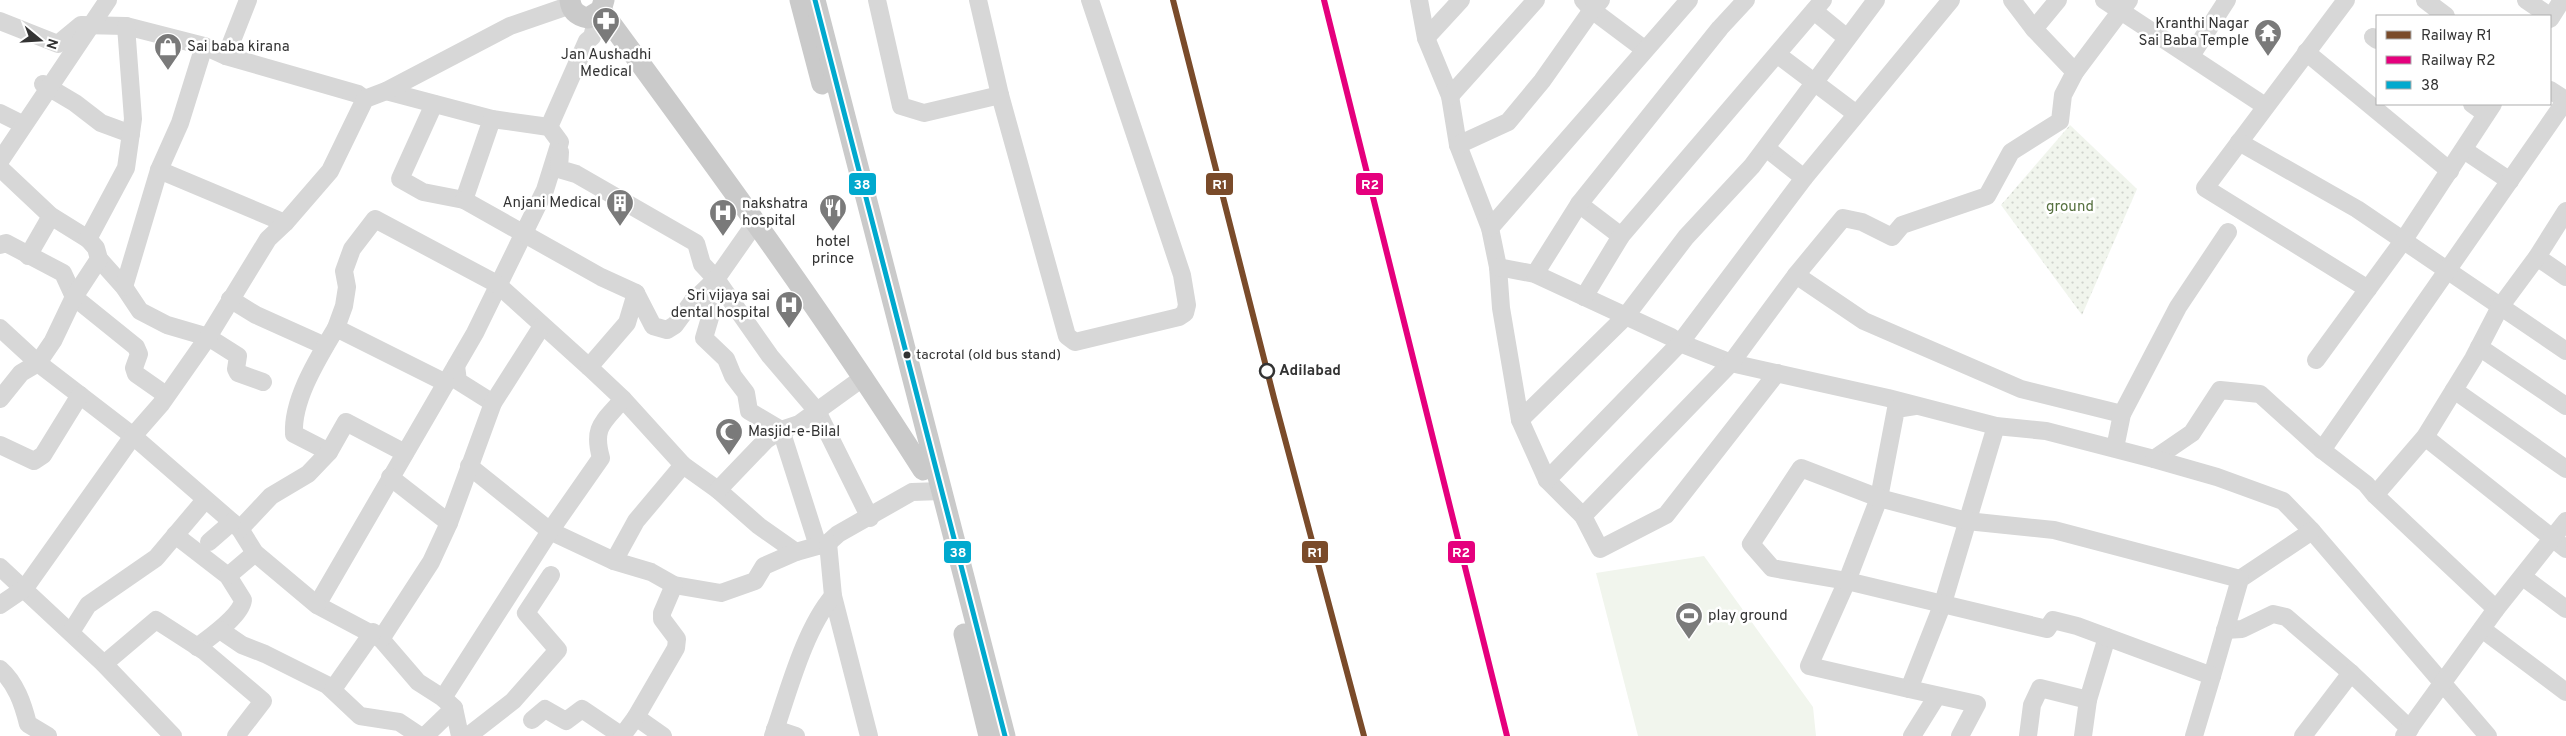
<svg xmlns="http://www.w3.org/2000/svg" width="2566" height="736" font-family="Overpass,sans-serif">
  <defs>
    <pattern id="park-dots" width="8" height="8" patternUnits="userSpaceOnUse" patternTransform="scale(1.25)"><rect width="8" height="8" fill="#f1f5ed"/><path d="M2 2h.1M6 6h.1" fill="none" stroke="#cfd2cc" stroke-width="1.8" stroke-linecap="round"/></pattern>
  </defs>
  <rect width="100%" height="100%" fill="#fff"/>
  <polygon fill="url(#park-dots)" points="2070,125 2137,189 2082,315 2001,205"/>
  <polygon fill="#f1f5ed" points="1704,556 1813,707 1816,736 1638,736 1596,573"/>
  <g fill="none" stroke-linecap="round" stroke-linejoin="round">
    <g stroke="#d7d7d7" stroke-width="18">
      <polyline points="877,0 901,106 924,113 1000,95"/>
      <polyline points="978,0 1000,95 1067,336 1075,342 1179,317 1185,313 1187,305 1182,275 1090,0"/>
      <polyline points="1419,0 1426,38 1450,96 1458,145 1490,228 1498,267 1501,308 1520,420 1547,480 1583,516 1600,549 1666,515 1777,373"/>
      <polyline points="1583,0 1592,10 1644,49"/>
      <polyline points="2012,0 2034,29 2075,72"/>
      <polyline points="2104,0 2265,106"/>
      <polyline points="2346,0 2205,188 2368,289"/>
      <polyline points="2425,0 2446,16"/>
      <polyline points="2526,0 2551,17"/>
      <polyline points="1814,11 1847,38"/>
      <polyline points="2550,19 2562,0"/>
      <polyline points="0,21 58,44 81,25 126,26 204,46 226,56 358,94 365,99"/>
      <polyline points="2034,29 2058,0"/>
      <polyline points="2373,37 2377,40"/>
      <polyline points="1426,38 1461,0"/>
      <polyline points="2306,52 2450,171"/>
      <polyline points="1778,55 1855,113"/>
      <polyline points="226,56 248,0"/>
      <polyline points="2191,56 2227,0"/>
      <polyline points="43,84 75,103 101,123 131,134"/>
      <polyline points="2550,90 2566,100"/>
      <polyline points="386,91 492,119 549,127 560,142 545,190 475,333 317,605 381,639 418,682 443,698 454,708 460,736"/>
      <polyline points="1450,96 1536,0"/>
      <polyline points="434,104 400,179 423,192 464,200 492,119"/>
      <polyline points="2472,104 2486,114"/>
      <polyline points="0,113 18,122"/>
      <polyline points="549,127 587,41 592,37 598,14"/>
      <polyline points="2239,142 2357,209 2566,351"/>
      <polyline points="1458,145 1508,122 1542,81 1592,10 1601,0"/>
      <polyline points="1766,148 1804,178"/>
      <polyline points="2464,150 2510,181"/>
      <polyline points="560,152 559,169 576,174 696,243 702,264 716,279 770,356 817,411 870,518"/>
      <polyline points="0,161 108,0"/>
      <polyline points="0,168 51,216 88,239"/>
      <polyline points="159,170 285,223"/>
      <polyline points="464,200 601,277 636,293"/>
      <polyline points="1579,204 1621,236"/>
      <polyline points="1490,228 1689,0"/>
      <polyline points="0,245 6,243 63,273 74,297 136,347 139,354 134,368 136,374 166,395"/>
      <polyline points="28,256 51,216"/>
      <polyline points="2537,257 2566,277"/>
      <polyline points="99,259 124,287 140,311 167,325 208,337 238,356 236,369 238,373 263,382"/>
      <polyline points="1498,267 1535,274 1671,337 1680,343 1731,363 1888,398 1996,426 2046,431 2154,459 2192,433 2220,390 2260,394 2322,450 2366,484 2375,495 2496,609"/>
      <polyline points="1535,274 1579,204 1720,28 1746,0"/>
      <polyline points="1796,275 1864,321 2021,389 2122,414"/>
      <polyline points="124,287 159,170 180,123 204,46"/>
      <polyline points="1584,297 1621,236 1823,0"/>
      <polyline points="230,299 256,315 325,346"/>
      <polyline points="692,302 712,311 704,338 726,359 733,376 746,393 749,411 781,430 818,546"/>
      <polyline points="0,328 38,363 133,436 232,522 240,529 255,553 317,605"/>
      <polyline points="336,328 344,306 347,287 344,271 352,249 375,219 497,284 589,367"/>
      <polyline points="2479,347 2566,406"/>
      <polyline points="2316,360 2403,241 2493,104"/>
      <polyline points="456,366 458,381 493,403"/>
      <polyline points="2454,390 2566,469"/>
      <polyline points="0,399 21,373 38,363 53,341 74,297 99,259 96,248 88,239 126,168 133,119 126,26"/>
      <polyline points="623,399 683,465 718,490 759,526 796,552"/>
      <polyline points="1915,406 1896,409 1879,498 1847,581 1809,666 1909,689 1943,603 1996,426"/>
      <polyline points="1520,420 1625,317 1686,237 1752,166 1876,0"/>
      <polyline points="2425,437 2566,549"/>
      <polyline points="0,445 34,461 43,455 80,395"/>
      <polyline points="2115,448 2122,414 2178,307 2228,232"/>
      <polyline points="2322,450 2566,100"/>
      <path d="M 329,452 L 294,434 C 292,399 319,357 336,328 L 446,383"/>
      <polyline points="2154,459 2217,477 2283,501 2312,531 2488,736"/>
      <polyline points="469,466 550,531 614,561 651,572 674,585 721,593 755,581 764,566 796,552 828,543 838,534 912,492 942,491"/>
      <polyline points="390,477 449,523"/>
      <polyline points="1547,480 1680,343 1804,178 1951,0"/>
      <polyline points="718,490 766,440 781,430 799,424 864,377"/>
      <polyline points="2375,495 2425,437 2473,359 2500,307 2537,257 2566,211"/>
      <polyline points="1583,516 1731,363 1796,275 1843,218 1862,222 1892,237 1902,225 1987,196 2011,152 2060,121 2063,95 2075,72 2129,0"/>
      <polyline points="240,529 271,496 308,474 329,452 346,422 405,453"/>
      <path d="M 175,535 L 228,576 L 243,600 C 241,616 210,637 197,647"/>
      <polyline points="209,542 232,522"/>
      <polyline points="828,543 833,596 869,736"/>
      <polyline points="614,561 636,521 683,465"/>
      <polyline points="0,567 104,664 173,736"/>
      <polyline points="228,576 255,553"/>
      <polyline points="2523,577 2566,609"/>
      <polyline points="0,605 25,588 133,436 161,404 208,337 268,239 285,223 330,171 365,99 386,91 510,26 571,5"/>
      <polyline points="2482,629 2566,692"/>
      <polyline points="220,630 242,645 265,654 327,685 360,716 399,722 420,736"/>
      <polyline points="2225,630 2242,629 2273,614 2286,617 2351,673 2410,729"/>
      <polyline points="71,632 88,605 156,558 205,500"/>
      <polyline points="381,639 431,562 449,523 493,403 542,326"/>
      <polyline points="104,664 156,620 204,651 263,701 236,736"/>
      <path d="M 0,669 C 16,683 23,704 28,724 L 48,736"/>
      <polyline points="2212,676 2240,579 2312,531"/>
      <polyline points="333,689 373,632"/>
      <polyline points="1909,689 1977,704 1960,736"/>
      <path d="M 443,698 L 550,531 L 601,458 C 592,426 604,422 623,399 L 589,367 L 627,323 L 636,293 L 653,326 L 667,330 L 675,325 L 692,302 L 716,279 L 756,222"/>
      <polyline points="636,717 663,736"/>
      <polyline points="532,720 545,709 566,721 582,709 622,736"/>
      <polyline points="775,729 796,736"/>
      <polyline points="425,736 454,708"/>
      <polyline points="468,736 513,701 558,650 526,613 551,575"/>
      <polyline points="622,736 636,717 676,648 677,639 662,619 662,613 674,585"/>
      <path d="M 773,736 C 788,693 804,630 833,596"/>
      <polyline points="1912,736 1937,696"/>
      <polyline points="2028,736 2032,705 2040,688 2088,700"/>
      <polyline points="2083,736 2088,700 2107,637"/>
      <polyline points="2194,736 2212,676 2077,626 2053,620 2047,629 1847,581 1772,568 1751,544 1801,468 1879,498 1967,521 2054,530 2240,579"/>
      <polyline points="2303,736 2351,673"/>
      <polyline points="2404,736 2496,609 2566,521"/>
    </g>
    <g stroke="#cacaca" stroke-width="21">
      <path d="M 570,0 C 571,11 578,16 588,18 L 601,10 L 604,0"/>
      <polyline points="800,0 822,84"/>
      <polyline points="815,0 1005,736"/>
      <path d="M 601,10 C 712,161 823,312 923,470"/>
      <polyline points="964,634 989,736"/>
    </g>
    <defs>
      <polyline id="bus-1" points="815,0 1005,736"/>
    </defs>
    <use href="#bus-1" stroke="#fff" stroke-width="9"/>
    <use href="#bus-1" stroke="#00a9ce" stroke-width="5"/>
    <defs>
      <polyline id="rail-1" points="1173,0 1274,398 1364,736"/>
      <polyline id="rail-2" points="1324,0 1507,736"/>
    </defs>
    <use href="#rail-1" stroke="#fff" stroke-width="10"/>
    <use href="#rail-2" stroke="#fff" stroke-width="10"/>
    <use href="#rail-1" stroke="#7a4b2a" stroke-width="6"/>
    <use href="#rail-2" stroke="#e5007d" stroke-width="6"/>
  </g>
  <defs>
    <symbol id="pharmacy-pin" viewBox="-11 -11 22 30"><path d="M0 17L-7.5 6A9.5 9.5 0 1 1 7.5 6Z" fill="#7a7a7a" stroke="#fff"/><path d="M-2-6h4v4h4v4h-4v4h-4v-4h-4v-4h4Z" fill="#fff"/></symbol>
    <symbol id="temple-pin" viewBox="-11 -11 22 30"><path d="M0 17L-7.5 6A9.5 9.5 0 1 1 7.5 6Z" fill="#7a7a7a" stroke="#fff"/><path d="M0-6L5-2H3V0L6.5 2.5H4V6H1.5V3h-3V6H-4V2.5H-6.5L-3 0V-2H-5Z" fill="#fff"/></symbol>
    <symbol id="shop-pin" viewBox="-11 -11 22 30"><path d="M0 17L-7.5 6A9.5 9.5 0 1 1 7.5 6Z" fill="#7a7a7a" stroke="#fff"/><path d="M-5-2.5h2.3a2.7 3.5 0 0 1 5.4 0H5L5.5 6h-11ZM-1.5-2.5h3a1.5 2.3 0 0 0-3 0Z" fill="#fff"/></symbol>
    <symbol id="building-pin" viewBox="-11 -11 22 30"><path d="M0 17L-7.5 6A9.5 9.5 0 1 1 7.5 6Z" fill="#7a7a7a" stroke="#fff"/><path d="M-4-6H4V6H1V3H-1V6H-4ZM-2.5-4.3h1.7v1.8h-1.7ZM.8-4.3h1.7v1.8H.8ZM-2.5-1h1.7V.8h-1.7ZM.8-1h1.7V.8H.8Z" fill="#fff"/></symbol>
    <symbol id="restaurant-pin" viewBox="-11 -11 22 30"><path d="M0 17L-7.5 6A9.5 9.5 0 1 1 7.5 6Z" fill="#7a7a7a" stroke="#fff"/><path d="M-5-6h1v4h1v-4h1v4h1v-4h1v5L-1.5 .5V6h-2V.5L-5-1ZM5-6V6H3V1.5H1.5Q1.5-4 5-6Z" fill="#fff"/></symbol>
    <symbol id="hospital-pin" viewBox="-11 -11 22 30"><path d="M0 17L-7.5 6A9.5 9.5 0 1 1 7.5 6Z" fill="#7a7a7a" stroke="#fff"/><path d="M-5-5h3v3.5h4V-5h3V5h-3V1.5h-4V5h-3Z" fill="#fff"/></symbol>
    <symbol id="mosque-pin" viewBox="-11 -11 22 30"><path d="M0 17L-7.5 6A9.5 9.5 0 1 1 7.5 6Z" fill="#7a7a7a" stroke="#fff"/><path d="M3.5-4.9A6 6 0 1 0 3.5 4.9A5 5 0 1 1 3.5-4.9Z" fill="#fff"/></symbol>
    <symbol id="stadium-pin" viewBox="-11 -11 22 30"><path d="M0 17L-7.5 6A9.5 9.5 0 1 1 7.5 6Z" fill="#7a7a7a" stroke="#fff"/><path d="M0-5a6.5 5 0 1 0 0 10a6.5 5 0 1 0 0-10ZM-3.5-1.8h7v3.6h-7Z" fill="#fff"/></symbol>
  </defs>
  <g fill-rule="evenodd">
    <use href="#pharmacy-pin" x="590" y="5" width="32" height="43"/>
    <use href="#temple-pin" x="2252" y="17" width="32" height="43"/>
    <use href="#shop-pin" x="152" y="31" width="32" height="43"/>
    <use href="#building-pin" x="604" y="187" width="32" height="43"/>
    <use href="#restaurant-pin" x="817" y="192" width="32" height="43"/>
    <use href="#hospital-pin" x="707" y="197" width="32" height="43"/>
    <use href="#hospital-pin" x="773" y="289" width="32" height="43"/>
    <use href="#mosque-pin" x="713" y="416" width="32" height="43"/>
    <use href="#stadium-pin" x="1673" y="600" width="32" height="43"/>
  </g>
  <circle fill="#333" stroke="#fff" stroke-width="2" cx="907" cy="355" r="4.5"/>
  <circle fill="#fff" stroke="#333" stroke-width="2.5" cx="1267" cy="371" r="7"/>
  <g text-anchor="middle" dominant-baseline="central" stroke-width="5" stroke-linejoin="round" paint-order="stroke">
    <g font-size="14" fill="#333" stroke="#fff" text-anchor="start">
      <text x="916" y="355">tacrotal (old bus stand)</text>
    </g>
    <g font-size="15" fill="#333" stroke="#fff" text-anchor="start">
      <text x="2249" y="24" text-anchor="end">Kranthi Nagar<tspan x="2249" dy="17">Sai Baba Temple</tspan></text>
      <text x="187" y="47">Sai baba kirana</text>
      <text x="606" y="55" text-anchor="middle">Jan Aushadhi<tspan x="606" dy="17">Medical</tspan></text>
      <text x="601" y="203" text-anchor="end">Anjani Medical</text>
      <text x="742" y="204">nakshatra<tspan x="742" dy="17">hospital</tspan></text>
      <text x="833" y="242" text-anchor="middle">hotel<tspan x="833" dy="17">prince</tspan></text>
      <text x="770" y="296" text-anchor="end">Sri vijaya sai<tspan x="770" dy="17">dental hospital</tspan></text>
      <text x="748" y="432">Masjid-e-Bilal</text>
      <text x="1708" y="616">play ground</text>
    </g>
    <g font-size="15" fill="#56703f" stroke="#fff">
      <text x="2070" y="207">ground</text>
    </g>
    <g font-size="15" font-weight="bold" fill="#333" stroke="#fff" text-anchor="start">
      <text x="1279" y="371">Adilabad</text>
    </g>
  </g>
  <g stroke="#fff" stroke-width="2">
    <rect x="848" y="172" width="29" height="24" rx="5" fill="#00a9ce"/>
    <rect x="1355" y="172" width="29" height="24" rx="5" fill="#e5007d"/>
    <rect x="1205" y="172" width="29" height="24" rx="5" fill="#7a4b2a"/>
    <rect x="943" y="540" width="29" height="24" rx="5" fill="#00a9ce"/>
    <rect x="1447" y="540" width="29" height="24" rx="5" fill="#e5007d"/>
    <rect x="1301" y="540" width="28" height="24" rx="5" fill="#7a4b2a"/>
  </g>
  <g font-size="14" text-anchor="middle" font-weight="bold" fill="#fff">
    <text x="862" y="189">38</text>
    <text x="1370" y="189">R2</text>
    <text x="1220" y="189">R1</text>
    <text x="958" y="557">38</text>
    <text x="1461" y="557">R2</text>
    <text x="1315" y="557">R1</text>
  </g>
  <rect x="2376" y="15" width="175" height="90" fill="#ffffff" stroke="#adadad"/>
  <rect x="2386" y="31" width="25" height="8" fill="#7a4b2a" stroke="#adadad"/>
  <text x="2421" y="40" font-size="15" fill="#333333">Railway R1</text>
  <rect x="2386" y="56" width="25" height="8" fill="#e5007d" stroke="#adadad"/>
  <text x="2421" y="65" font-size="15" fill="#333333">Railway R2</text>
  <rect x="2386" y="81" width="25" height="8" fill="#00a9ce" stroke="#adadad"/>
  <text x="2421" y="90" font-size="15" fill="#333333">38</text>
  <g transform="translate(40 40) rotate(108)" stroke="#ffffff" stroke-width="4" paint-order="stroke">
  <path d="M0-4L9 19L0 12L-9 19Z" fill="#333333"/>
  <text y="-8" font-size="14" font-weight="bold" text-anchor="middle" fill="#333333">N</text>
  </g>
</svg>
